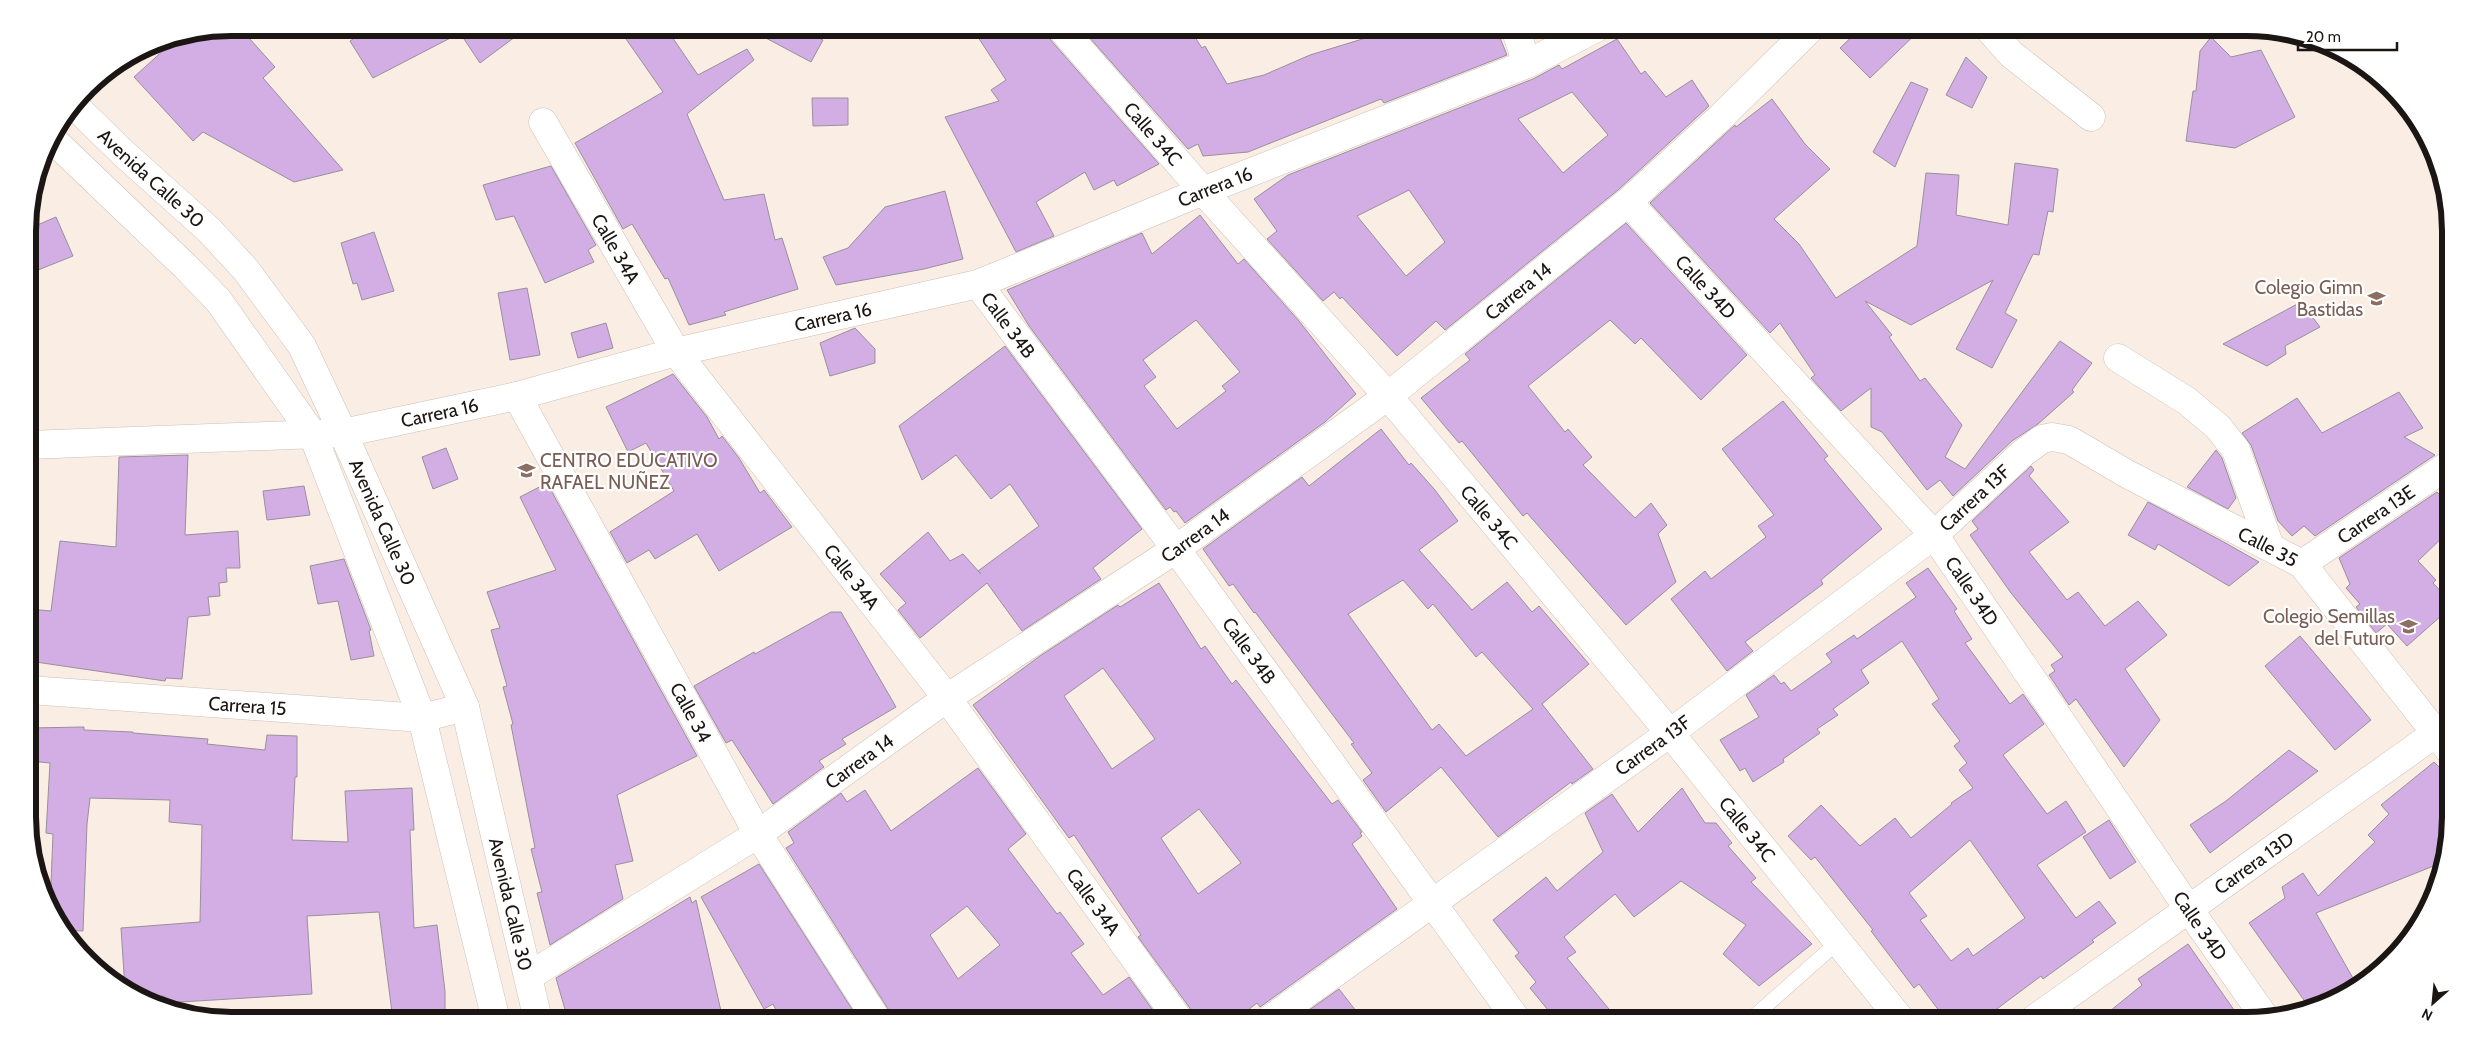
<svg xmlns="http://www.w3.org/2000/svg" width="2478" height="1048" font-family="Cabin,sans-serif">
  <rect width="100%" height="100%" fill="#faede3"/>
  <g fill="#d2aee4" stroke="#98909d" fill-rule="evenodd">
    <polygon points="231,28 240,28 275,67 263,78 343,170 294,182 203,132 193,141 134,77 177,38"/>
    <polygon points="369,28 527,28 480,63 460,33 373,78 350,41"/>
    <polygon points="646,28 666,28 698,75 747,49 754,60 687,114 724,200 764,194 775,240 782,238 798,289 724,312 726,315 689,325 668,278 665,279 632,224 623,229 575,143 663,92 626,39"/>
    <polygon points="747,28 801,28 823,40 811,62"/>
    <polygon points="972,28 1046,28 1049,38 1159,164 1117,186 1114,180 1094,190 1085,172 1036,202 1054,236 1016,252 945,117 999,101 991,90 1006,80"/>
    <polygon points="1081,28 1189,28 1202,48 1205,46 1227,84 1264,75 1310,55 1382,33 1380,28 1496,28 1507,55 1384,103 1381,99 1248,152 1203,156 1198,144 1188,149"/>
    <polygon points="1861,28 1922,28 1870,78 1840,48"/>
    <polygon points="2211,37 2231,57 2261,50 2295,117 2235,148 2186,141 2193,91 2196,91 2200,51"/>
    <path d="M 1617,39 L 1641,74 L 1645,71 L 1666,97 L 1692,80 L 1709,106 L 1618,190 L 1445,330 L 1436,321 L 1397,356 L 1342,297 L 1340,299 L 1334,292 L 1323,301 L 1267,239 L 1277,231 L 1254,199 L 1288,175 L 1533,79 L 1559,65 L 1562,69 ZM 1572,92 L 1608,135 L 1563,173 L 1518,119 ZM 1409,190 L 1445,242 L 1406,276 L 1357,216 Z"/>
    <polygon points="1966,57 1987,77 1972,108 1946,95"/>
    <polygon points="1911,82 1928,89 1895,167 1873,152"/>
    <polygon points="812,98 848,98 848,125 813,126"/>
    <polygon points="1772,99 1805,144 1830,169 1774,219 1799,244 1836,298 1917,246 1926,173 1959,175 1956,215 2008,225 2015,163 2058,169 2053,212 2048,211 2039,255 2033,254 2005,313 2017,320 1992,368 1956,349 1993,280 1911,325 1865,301 1892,335 1889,337 1920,381 1925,378 1962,425 1945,457 1965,469 2060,341 2092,363 2072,390 2074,392 2038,424 2012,441 1953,496 1940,480 1927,490 1882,432 1871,427 1871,388 1841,411 1811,378 1815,375 1780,323 1770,333 1650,203 1735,125 1736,127"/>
    <polygon points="551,166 596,245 588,250 594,262 545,283 514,216 496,220 483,185"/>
    <polygon points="945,191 963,259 924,269 836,285 823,257 848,248 885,207"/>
    <path d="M 1200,215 L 1238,264 L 1244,259 L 1299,321 L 1356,394 L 1325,422 L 1185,523 L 1176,511 L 1174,512 L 1170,507 L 1166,510 L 1029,326 L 1007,290 L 1142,233 L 1152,254 ZM 1196,320 L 1240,372 L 1222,386 L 1226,391 L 1177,429 L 1144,386 L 1156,377 L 1143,360 Z"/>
    <polygon points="56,217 73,256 28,274 28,229"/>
    <polygon points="1626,223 1747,355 1701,400 1641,338 1635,344 1610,320 1528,386 1565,432 1568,429 1592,457 1583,465 1635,518 1651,503 1667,525 1658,534 1676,582 1626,625 1527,513 1523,516 1462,441 1459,443 1421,398 1470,360 1465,354"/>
    <polygon points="374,232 394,291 362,300 357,283 353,284 341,243"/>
    <polygon points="527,288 540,355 510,360 498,293"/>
    <polygon points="2301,302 2320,327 2285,346 2286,354 2267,366 2223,344"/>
    <polygon points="606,323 613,348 578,358 571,333"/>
    <polygon points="855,328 875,349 875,363 830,376 820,343"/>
    <polygon points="1005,346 1142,529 1093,568 1101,579 1022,631 987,583 920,638 898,610 906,603 880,574 928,532 950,561 963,554 981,574 978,571 1039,526 1010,484 991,499 956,455 922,480 899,426"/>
    <polygon points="673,374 707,417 719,439 722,436 739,458 760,493 764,490 792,527 719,571 697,534 655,559 649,550 627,563 610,532 674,491 646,443 628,452 606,407"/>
    <polygon points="2399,392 2423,428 2404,437 2435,455 2315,536 2304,526 2292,536 2278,521 2251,445 2242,433 2297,398 2322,433"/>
    <polygon points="1783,401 1828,456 1824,459 1882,529 1821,580 1823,584 1745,642 1753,651 1727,671 1671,599 1705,571 1711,579 1766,537 1758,526 1774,515 1722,449"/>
    <path d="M 1381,429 L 1409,465 L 1411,463 L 1435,490 L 1458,521 L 1419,550 L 1472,610 L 1507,582 L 1532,612 L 1539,606 L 1589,664 L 1542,704 L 1593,769 L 1572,784 L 1571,782 L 1498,837 L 1441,767 L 1386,812 L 1363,780 L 1372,773 L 1351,744 L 1354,743 L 1255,612 L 1254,613 L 1233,584 L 1229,586 L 1203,549 L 1302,477 L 1309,486 ZM 1403,580 L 1428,609 L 1433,604 L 1476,657 L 1482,652 L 1533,709 L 1466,756 L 1439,724 L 1432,730 L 1348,614 Z"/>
    <polygon points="446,448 458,479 433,489 422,457"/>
    <polygon points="2216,450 2222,458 2236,498 2228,509 2187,487"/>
    <polygon points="188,455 185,535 238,531 240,568 226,568 227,582 219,583 220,596 208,597 210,615 188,617 182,679 166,678 165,681 29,661 29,609 51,611 60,541 116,547 119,457"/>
    <polygon points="2031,466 2034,470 2029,476 2069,522 2029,552 2067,600 2078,592 2105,626 2138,601 2167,635 2125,669 2160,720 2124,767 2076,699 2069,705 2049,675 2055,671 2051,665 2063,657 2011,593 1970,535 1978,529 1972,521"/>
    <polygon points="547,483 697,756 617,795 633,861 615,865 623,899 550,945 537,893 542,892 531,849 535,848 511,725 513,724 503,687 507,686 491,630 500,628 487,592 556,570 520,497"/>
    <polygon points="304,486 310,515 267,520 263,491"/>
    <polygon points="2437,492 2450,505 2450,530 2418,561 2436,580 2433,583 2450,601 2450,608 2407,646 2387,624 2376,633 2356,607 2360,604 2346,588 2350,584 2339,558"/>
    <polygon points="2148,502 2222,541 2259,562 2229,586 2158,544 2155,550 2128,535"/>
    <polygon points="344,559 371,630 369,631 374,656 351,660 338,601 318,604 310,566"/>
    <path d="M 1928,568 L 1957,609 L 1954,611 L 1972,639 L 1965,643 L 2010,704 L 2023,694 L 2044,724 L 2003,755 L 2047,814 L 2066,801 L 2086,832 L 2037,865 L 2076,918 L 2099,901 L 2116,923 L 2092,940 L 2094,942 L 2043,979 L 2041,976 L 1982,1020 L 1946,1020 L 1919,984 L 1914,988 L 1871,931 L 1873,930 L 1815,857 L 1811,860 L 1788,836 L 1821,805 L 1860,846 L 1895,818 L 1911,838 L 1952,804 L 1951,803 L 1973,788 L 1959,770 L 1967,763 L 1954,746 L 1960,741 L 1932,704 L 1939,699 L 1902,641 L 1861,670 L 1869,683 L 1833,709 L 1838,715 L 1817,729 L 1820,733 L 1783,759 L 1784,762 L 1753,782 L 1745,768 L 1740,771 L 1720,740 L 1759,717 L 1746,695 L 1774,675 L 1781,684 L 1784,682 L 1791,691 L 1832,662 L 1826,654 L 1854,635 L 1857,639 L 1916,597 L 1906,583 ZM 1970,840 L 2025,918 L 1973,956 L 1968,948 L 1951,961 L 1920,920 L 1927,916 L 1909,893 Z"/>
    <path d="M 1159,583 L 1201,649 L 1205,646 L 1232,684 L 1236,680 L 1332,804 L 1338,800 L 1362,832 L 1360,833 L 1362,836 L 1352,844 L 1397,909 L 1260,1007 L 1257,1003 L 1235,1020 L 1194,1020 L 1192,1011 L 1138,937 L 1141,935 L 1074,835 L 1069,838 L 973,705 L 1040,656 L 1118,605 L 1120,607 ZM 1103,668 L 1155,739 L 1112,769 L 1064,696 ZM 1199,809 L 1241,863 L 1198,894 L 1161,838 Z"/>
    <polygon points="831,612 841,612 896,707 842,739 846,744 819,761 824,767 773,804 732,740 726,743 694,686 754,652 755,654"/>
    <polygon points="2300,636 2371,720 2335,750 2265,666"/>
    <polygon points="84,727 84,730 133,732 133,733 208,739 207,744 265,750 267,735 297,736 297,777 295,777 292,840 348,842 345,791 412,788 414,830 410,830 414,928 437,925 445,991 445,1020 393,1020 379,912 307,916 312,994 164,1003 164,996 141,998 125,989 121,928 200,922 202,825 169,822 170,800 90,798 87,824 83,931 64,930 50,907 53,834 46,833 50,763 29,761 29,728"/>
    <polygon points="2289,750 2318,771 2210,853 2190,825 2226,801"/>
    <polygon points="2434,762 2450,778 2450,817 2441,863 2316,913 2358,987 2311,1010 2249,923 2285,898 2282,887 2303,873 2318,896 2375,842 2368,835 2389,814 2381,805"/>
    <path d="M 978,768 L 1026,834 L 1008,849 L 1057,914 L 1060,912 L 1084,944 L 1071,953 L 1103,995 L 1129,977 L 1160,1020 L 892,1020 L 890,1012 L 786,848 L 794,843 L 788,832 L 841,793 L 847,802 L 865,790 L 891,831 ZM 967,906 L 1000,945 L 958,979 L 930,935 Z"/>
    <polygon points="1682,788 1705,823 1716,823 1732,843 1728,846 1756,878 1751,882 1812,944 1759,986 1723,954 1746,925 1681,881 1634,917 1615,894 1564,937 1576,952 1567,958 1618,1020 1556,1020 1530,988 1536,982 1515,956 1519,953 1493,920 1546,877 1557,891 1603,852 1585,813 1612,794 1638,832"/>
    <polygon points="2109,820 2136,862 2110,879 2083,837"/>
    <polygon points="759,864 859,1020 781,1020 773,1004 764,1009 701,897"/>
    <polygon points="690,897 692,903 696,900 723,1020 568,1020 556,978"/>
    <polygon points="2188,944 2241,1020 2099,1020 2142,985 2138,979"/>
    <polygon points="1339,989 1363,1020 1295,1020"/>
  </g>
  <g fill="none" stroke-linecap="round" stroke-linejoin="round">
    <defs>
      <polyline id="service" points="1750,1020 1838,942"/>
      <g id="minor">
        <path id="s1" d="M 1061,28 L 1203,191 L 1388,396 L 1670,733 L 1901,1020"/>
        <polyline points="1515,28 1527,64"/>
        <polyline points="1988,28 2011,54 2091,117"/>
        <path id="s2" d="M 543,122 L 676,352 L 947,698 L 1179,1020"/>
        <path id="s3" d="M 1628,202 L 1934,535 L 2188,908 L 2266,1019"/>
        <path id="s4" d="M 978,284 L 1176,549 L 1517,1020"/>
        <polyline points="2118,358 2187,401 2218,427 2236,450 2270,547"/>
        <path id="s5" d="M 517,396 L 758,834 L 877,1020"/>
        <path id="s6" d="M 28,445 L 343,433 L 517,396 L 676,352 L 978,284 L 1203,191 L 1527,64 L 1596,28"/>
        <path id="s7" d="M 2302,564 L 2450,464"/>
        <path id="s8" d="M 29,690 L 422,718 L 465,707"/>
        <path id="s9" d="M 529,976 L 758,834 L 947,698 L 1176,549 L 1388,396 L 1628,202 L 1721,117 L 1811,28"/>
        <path id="s10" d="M 1269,1020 L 1670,733 L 1934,535 L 2023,453 L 2042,439 L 2052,437 L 2069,440 L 2129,475 L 2302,564 L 2450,751"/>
        <path id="s11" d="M 2033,1020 L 2450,723"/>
      </g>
      <g id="secondary">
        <path id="s12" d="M 75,106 L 122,152 L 209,230 L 246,270 L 302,346 L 343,433 L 465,707 L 538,1020"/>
        <polyline points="51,138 185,266 218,300 313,435 422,718 496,1020"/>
      </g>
    </defs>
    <use href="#service" stroke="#cdc0b7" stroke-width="15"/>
    <use href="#minor" stroke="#cdc0b7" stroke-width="29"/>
    <use href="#secondary" stroke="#cdc0b7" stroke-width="29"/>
    <use href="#service" stroke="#fff" stroke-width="14"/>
    <use href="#minor" stroke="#fff" stroke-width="28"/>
    <use href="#secondary" stroke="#fff" stroke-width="28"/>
  </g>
  <defs>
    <symbol id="school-bare" viewBox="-9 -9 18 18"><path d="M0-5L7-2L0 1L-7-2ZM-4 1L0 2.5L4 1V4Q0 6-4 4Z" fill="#8d6e63" stroke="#fff" stroke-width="2.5" paint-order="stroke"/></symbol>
  </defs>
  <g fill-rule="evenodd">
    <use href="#school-bare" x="2364" y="286" width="25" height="25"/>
    <use href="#school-bare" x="514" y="458" width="25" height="25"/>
    <use href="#school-bare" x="2396" y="614" width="25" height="25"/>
  </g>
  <g text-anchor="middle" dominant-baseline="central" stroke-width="4.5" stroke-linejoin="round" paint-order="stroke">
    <g font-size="19" fill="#1b1613" stroke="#fff">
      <text stroke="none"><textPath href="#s1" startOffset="140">Calle 34C</textPath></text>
      <text stroke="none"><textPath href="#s12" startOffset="105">Avenida Calle 30</textPath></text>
      <text stroke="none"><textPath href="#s6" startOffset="1224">Carrera 16</textPath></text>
      <text stroke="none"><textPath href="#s2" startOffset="146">Calle 34A</textPath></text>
      <text stroke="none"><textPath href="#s3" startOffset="115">Calle 34D</textPath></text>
      <text stroke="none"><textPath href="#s9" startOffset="1204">Carrera 14</textPath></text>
      <text stroke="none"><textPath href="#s6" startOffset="819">Carrera 16</textPath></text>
      <text stroke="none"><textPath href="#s4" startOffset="51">Calle 34B</textPath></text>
      <text stroke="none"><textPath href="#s6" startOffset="414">Carrera 16</textPath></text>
      <text stroke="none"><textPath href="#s10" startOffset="878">Carrera 13F</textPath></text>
      <text stroke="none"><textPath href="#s7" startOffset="89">Carrera 13E</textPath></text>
      <text stroke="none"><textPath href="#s1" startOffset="650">Calle 34C</textPath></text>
      <text stroke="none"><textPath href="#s12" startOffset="525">Avenida Calle 30</textPath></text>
      <text stroke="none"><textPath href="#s9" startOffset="799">Carrera 14</textPath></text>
      <text stroke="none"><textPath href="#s10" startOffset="1221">Calle 35</textPath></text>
      <text stroke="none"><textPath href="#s2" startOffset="551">Calle 34A</textPath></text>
      <text stroke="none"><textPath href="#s3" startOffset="520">Calle 34D</textPath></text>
      <text stroke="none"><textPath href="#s4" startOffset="456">Calle 34B</textPath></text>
      <text stroke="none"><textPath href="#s8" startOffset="219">Carrera 15</textPath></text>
      <text stroke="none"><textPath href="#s5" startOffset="361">Calle 34</textPath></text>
      <text stroke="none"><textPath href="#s10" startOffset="472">Carrera 13F</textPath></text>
      <text stroke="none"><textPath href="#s9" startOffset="394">Carrera 14</textPath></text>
      <text stroke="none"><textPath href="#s1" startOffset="1055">Calle 34C</textPath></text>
      <text stroke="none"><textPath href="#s11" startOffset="271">Carrera 13D</textPath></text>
      <text stroke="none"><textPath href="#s2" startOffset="956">Calle 34A</textPath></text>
      <text stroke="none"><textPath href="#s12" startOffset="930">Avenida Calle 30</textPath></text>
      <text stroke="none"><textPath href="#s3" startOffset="925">Calle 34D</textPath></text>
    </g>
    <g font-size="19" fill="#785e54" stroke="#fff" text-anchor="end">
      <text x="2363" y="287">Colegio Gimn<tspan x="2363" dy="22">Bastidas</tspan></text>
      <text x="540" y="460" text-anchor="start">CENTRO EDUCATIVO<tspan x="540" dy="22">RAFAEL NUÑEZ</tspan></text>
      <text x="2395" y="616">Colegio Semillas<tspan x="2395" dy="22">del Futuro</tspan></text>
    </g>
  </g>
  <path d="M0 0H2478V1048H0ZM231 36H2247A195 195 0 0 1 2442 231V817A195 195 0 0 1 2247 1012H231A195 195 0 0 1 36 817V231A195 195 0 0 1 231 36Z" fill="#fff" fill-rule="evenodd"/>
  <path fill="none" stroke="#1b1613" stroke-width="6" d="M231 36H2247A195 195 0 0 1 2442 231V817A195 195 0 0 1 2247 1012H231A195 195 0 0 1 36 817V231A195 195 0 0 1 231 36Z"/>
  <g transform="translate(2433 1003) rotate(207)" stroke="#ffffff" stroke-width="4" paint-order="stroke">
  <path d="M0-4L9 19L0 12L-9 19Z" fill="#1b1613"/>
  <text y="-8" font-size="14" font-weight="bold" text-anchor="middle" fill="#1b1613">N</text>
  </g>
  <path d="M2298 42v8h99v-8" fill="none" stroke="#1b1613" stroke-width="2.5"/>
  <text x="2306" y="42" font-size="15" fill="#1b1613" stroke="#ffffff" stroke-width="4" paint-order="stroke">20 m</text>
</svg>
